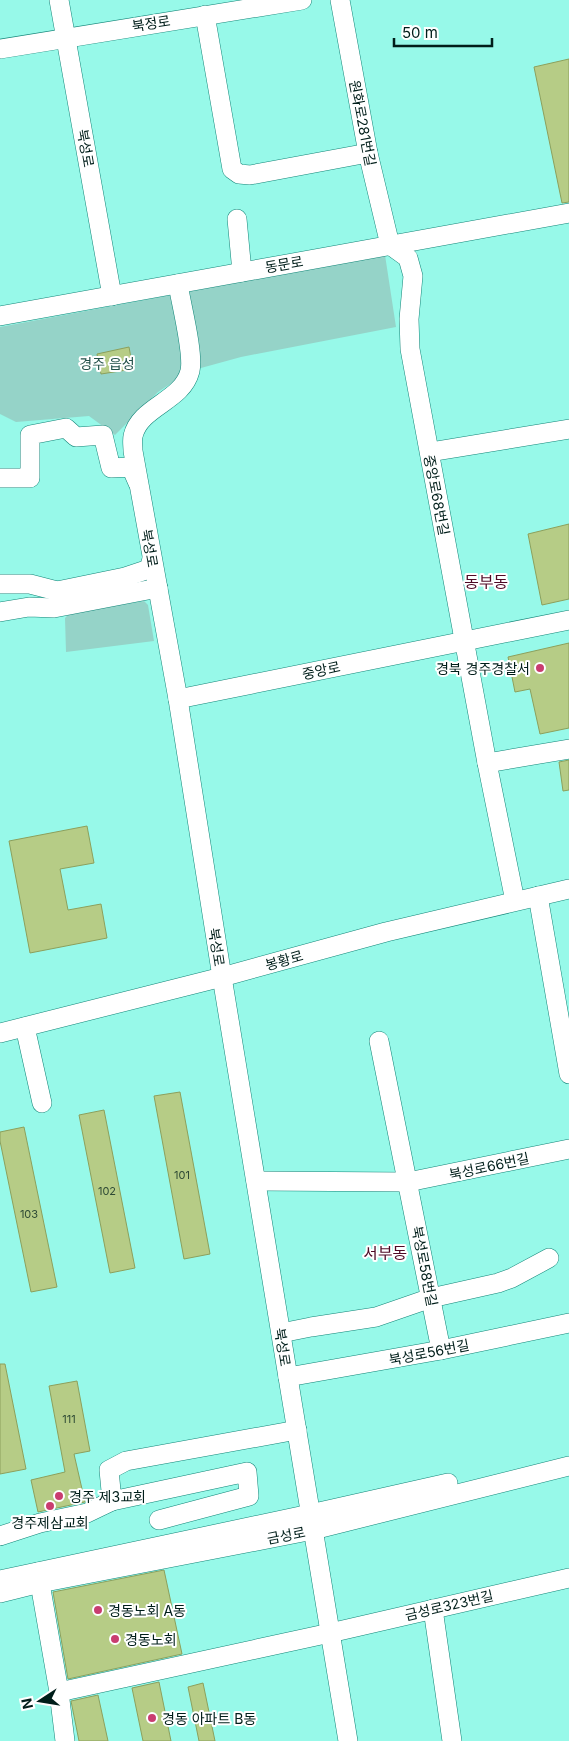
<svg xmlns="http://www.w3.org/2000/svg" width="569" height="1741" font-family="Inter,'Noto Sans KR',sans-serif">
  <rect width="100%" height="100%" fill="#97f9e9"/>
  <g fill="#95d3c8">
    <polygon points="385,255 396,327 241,357 190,371 158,392 115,435 89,416 16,422 0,414 0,327"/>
    <polygon points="144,601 148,605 154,641 66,652 65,618 70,613"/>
  </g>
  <g fill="#b6cc86" stroke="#8ca05c">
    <polygon points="569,59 569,202 562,203 534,67"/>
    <polygon points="129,347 133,369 101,374 97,354"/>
    <polygon points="569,524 569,599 542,605 528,534"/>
    <polygon points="569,643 569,728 540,734 530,689 515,692 508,657"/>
    <polygon points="569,760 569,790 563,791 559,762"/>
    <polygon points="87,826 94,863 60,869 68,910 101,904 107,938 30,953 9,841"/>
    <polygon points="180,1092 210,1254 184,1259 154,1096"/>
    <polygon points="104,1110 135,1268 110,1273 79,1115"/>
    <polygon points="24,1127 57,1287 31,1292 0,1141 0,1132"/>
    <polygon points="0,1364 5,1364 26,1469 0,1474"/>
    <polygon points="77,1381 90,1451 74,1454 85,1502 38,1512 31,1480 65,1472 49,1386"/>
    <polygon points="164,1570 182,1654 68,1679 53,1592"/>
    <polygon points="159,1682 171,1741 143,1741 132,1688"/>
    <polygon points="203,1683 215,1741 199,1741 188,1687"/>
    <polygon points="98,1695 108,1741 79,1741 71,1701"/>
  </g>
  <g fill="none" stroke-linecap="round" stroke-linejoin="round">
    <defs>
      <g id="minor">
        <polyline points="59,0 112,296"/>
        <polyline points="340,0 368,153 390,245 408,258 413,276 409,319 410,349 487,763 515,901"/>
        <polyline points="205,15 232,169 239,174 250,175 368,153"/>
        <polyline points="0,49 302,0"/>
        <polyline points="237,219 242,272"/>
        <path d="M 178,284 C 181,304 194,353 190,371 C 182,402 140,406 133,436 C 132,441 133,446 133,451 L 178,699 L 222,977 L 348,1741"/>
        <polyline points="0,316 569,213"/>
        <polyline points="430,452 569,429"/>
        <polyline points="0,478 30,478 30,435 66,428 76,437 103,435 111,468 131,467 138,483"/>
        <polyline points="0,584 30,584 57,591 59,602"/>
        <polyline points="57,591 125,577 149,569 152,559"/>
        <polyline points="0,612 29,607 54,608 158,588"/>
        <polyline points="178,699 569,620"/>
        <polyline points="487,763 569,749"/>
        <polyline points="538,896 569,1074"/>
        <polyline points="25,1027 42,1103"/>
        <polyline points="0,1033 222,977 386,932 569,889"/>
        <polyline points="379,1041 441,1350"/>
        <polyline points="256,1181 408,1182 569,1149"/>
        <polyline points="281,1333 311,1327 376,1317 431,1298 498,1283 512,1278 549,1258"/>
        <polyline points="288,1377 441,1350 569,1323"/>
        <polyline points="159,1520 249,1496 247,1472 112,1501 109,1470 126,1461 297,1430"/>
        <polyline points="0,1536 40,1523 87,1513 112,1501"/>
        <polyline points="38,1572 59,1692 65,1741"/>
        <polyline points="0,1580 310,1514 448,1483"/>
        <polyline points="0,1593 40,1583 313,1530 569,1466"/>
        <polyline points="433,1609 452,1741"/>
        <polyline points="59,1692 330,1633 569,1578"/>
      </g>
    </defs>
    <use href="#minor" stroke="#128578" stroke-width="20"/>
    <use href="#minor" stroke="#fff" stroke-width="19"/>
  </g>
  <g fill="#c93d70" stroke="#fff" stroke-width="2">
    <circle cx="540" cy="668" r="5"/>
    <circle cx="59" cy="1496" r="5"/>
    <circle cx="50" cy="1506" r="5"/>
    <circle cx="98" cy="1610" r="5"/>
    <circle cx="115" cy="1639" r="5"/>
    <circle cx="152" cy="1718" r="5"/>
  </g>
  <g text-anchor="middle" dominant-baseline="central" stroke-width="4" stroke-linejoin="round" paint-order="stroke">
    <g font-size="11" fill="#2e4a35">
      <text x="182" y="1175">101</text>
      <text x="107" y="1191">102</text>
      <text x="29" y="1214">103</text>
      <text x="69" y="1419">111</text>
    </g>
    <g font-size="14" fill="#001e1a" stroke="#fff">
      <text transform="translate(151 23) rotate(-9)">북정로</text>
      <text transform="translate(363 123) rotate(79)">원화로281번길</text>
      <text transform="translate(86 148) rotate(80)">북성로</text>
      <text transform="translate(284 264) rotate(-10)">동문로</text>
      <text transform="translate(437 495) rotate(79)">중앙로68번길</text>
      <text transform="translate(150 548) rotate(80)">북성로</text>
      <text transform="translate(321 670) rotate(-12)">중앙로</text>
      <text transform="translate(217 947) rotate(81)">북성로</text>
      <text transform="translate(284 960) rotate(-16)">봉황로</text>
      <text transform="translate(489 1166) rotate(-12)">북성로66번길</text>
      <text transform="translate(425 1266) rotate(79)">북성로58번길</text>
      <text transform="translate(283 1347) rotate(81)">북성로</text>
      <text transform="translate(429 1352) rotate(-11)">북성로56번길</text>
      <text transform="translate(286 1535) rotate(-11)">금성로</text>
      <text transform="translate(449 1605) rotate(-13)">금성로323번길</text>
    </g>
    <g font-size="14" fill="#225049" stroke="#fff">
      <text x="107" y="363">경주 읍성</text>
    </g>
    <g font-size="14" fill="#001e1a" stroke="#fff" text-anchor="start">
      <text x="530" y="668" text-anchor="end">경북 경주경찰서</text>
      <text x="69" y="1496">경주 제3교회</text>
      <text x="50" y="1522" text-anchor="middle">경주제삼교회</text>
      <text x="108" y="1610">경동노회 A동</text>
      <text x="125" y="1639">경동노회</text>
      <text x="162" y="1718">경동 아파트 B동</text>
    </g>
    <g font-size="16" fill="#4e0a25" stroke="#fff">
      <text x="486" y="582">동부동</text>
      <text x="385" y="1253">서부동</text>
    </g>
  </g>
  <g transform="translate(40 1701) rotate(258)" stroke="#ffffff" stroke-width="4" paint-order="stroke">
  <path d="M0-4L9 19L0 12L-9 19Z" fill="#001e1a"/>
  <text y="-8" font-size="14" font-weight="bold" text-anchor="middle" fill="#001e1a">N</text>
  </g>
  <path d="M394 38v8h98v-8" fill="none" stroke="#001e1a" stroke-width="2.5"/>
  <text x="402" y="38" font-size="15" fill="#001e1a" stroke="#ffffff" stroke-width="4" paint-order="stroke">50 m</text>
</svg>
